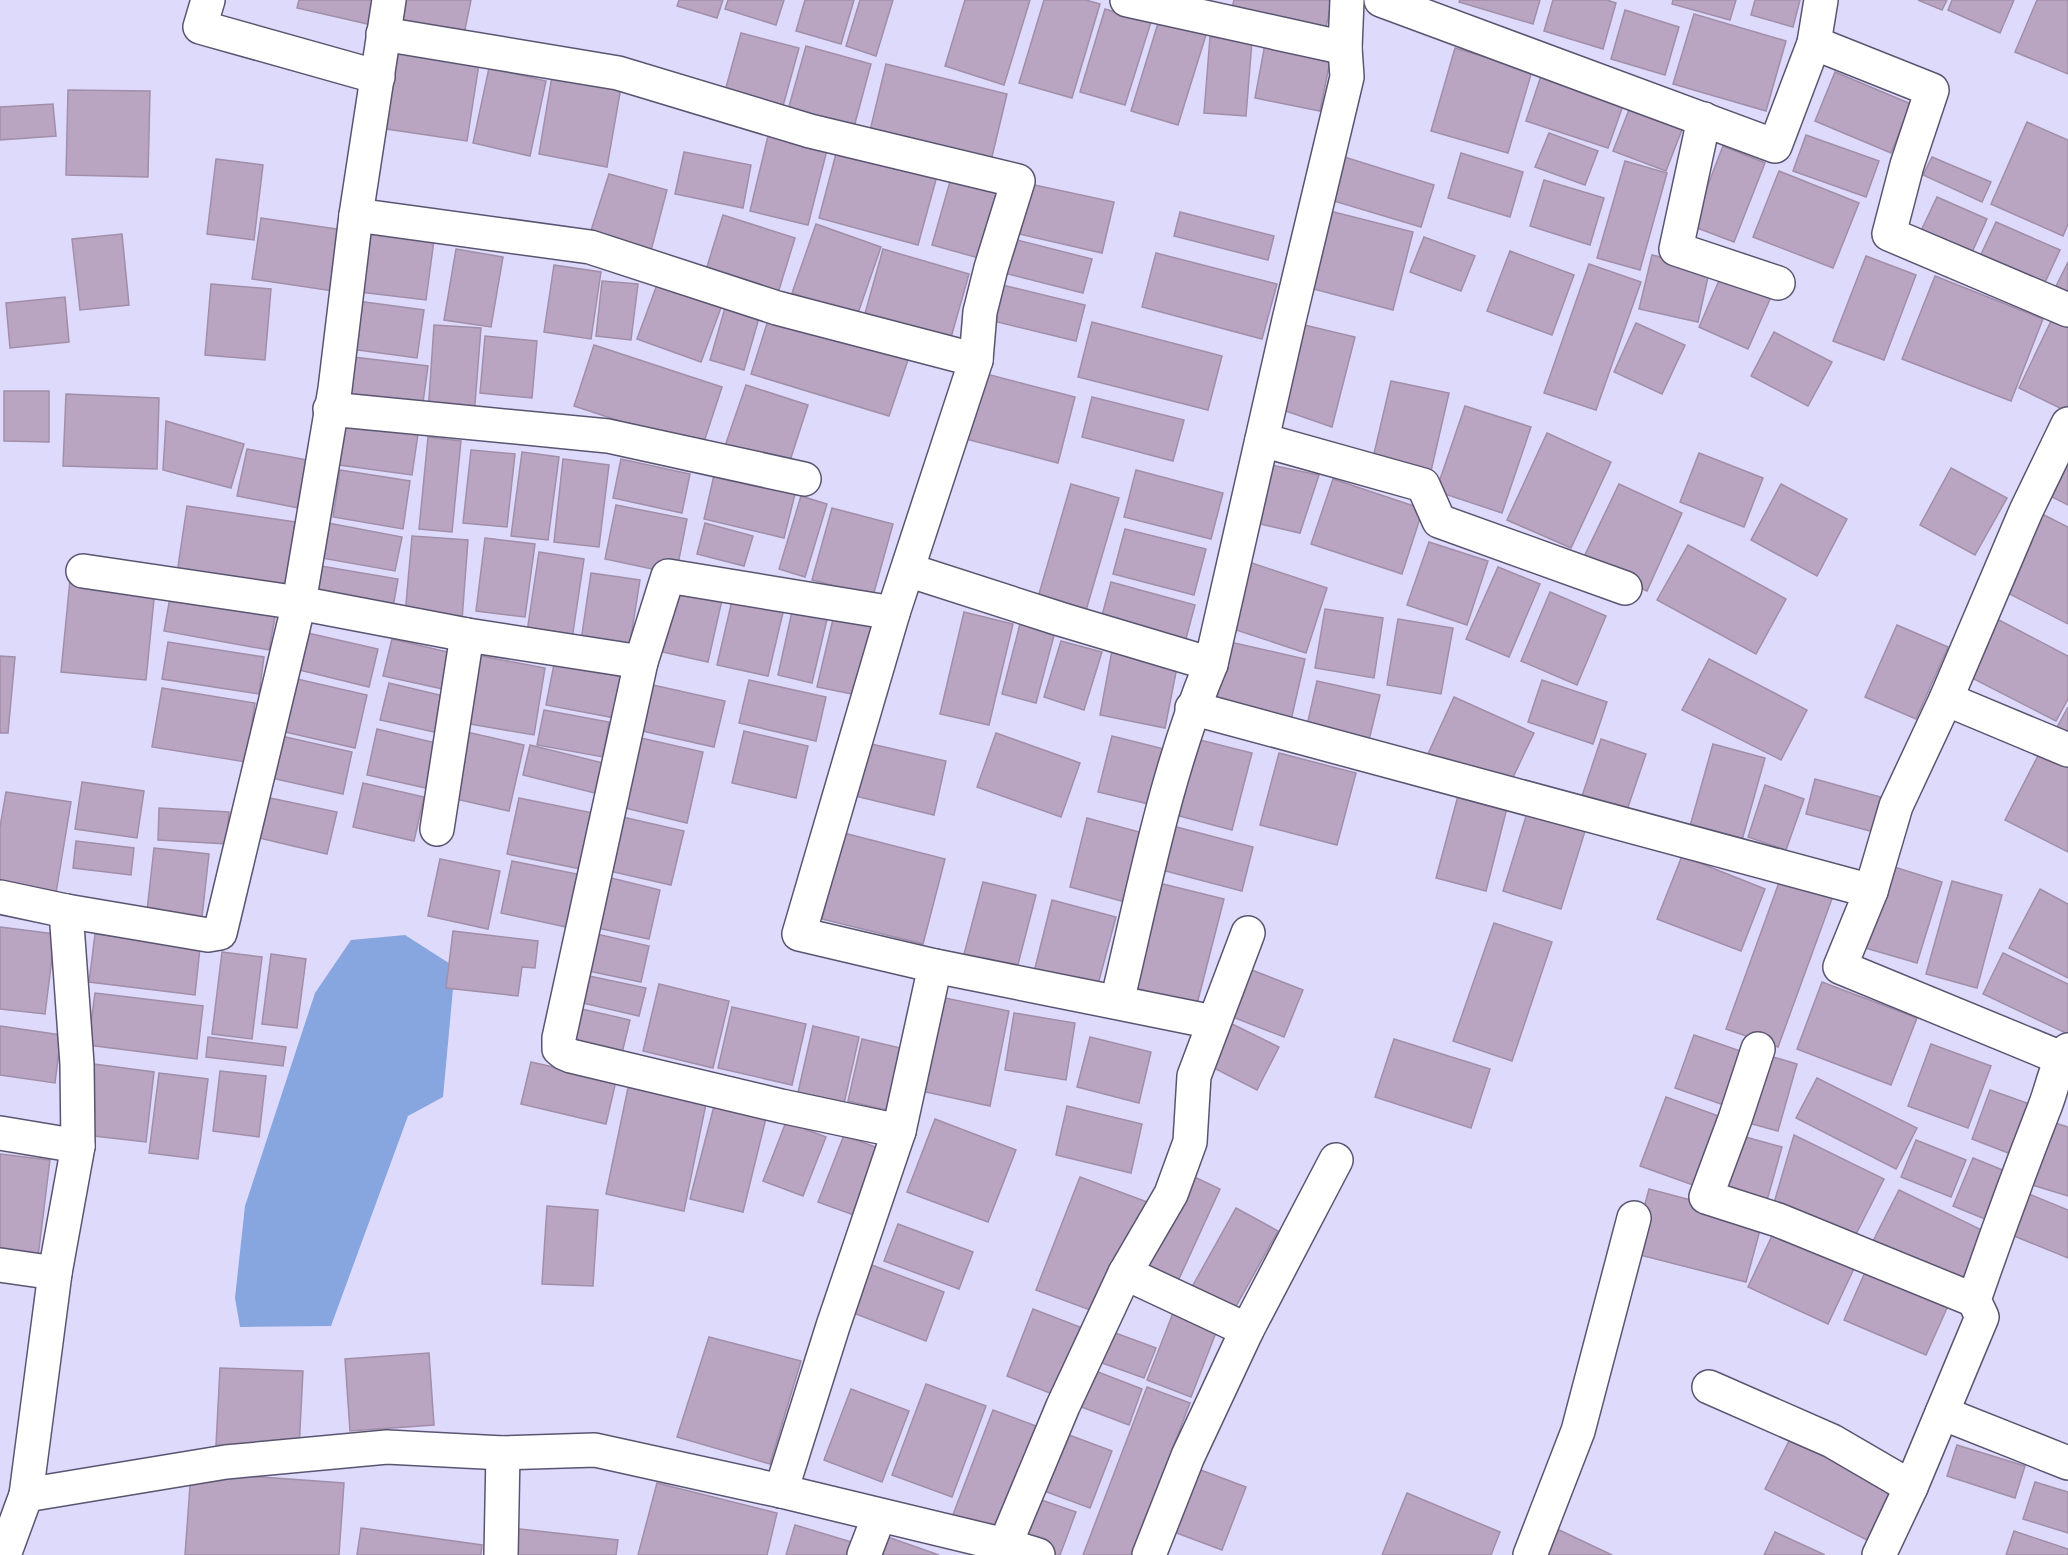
<svg xmlns="http://www.w3.org/2000/svg" width="2068" height="1555" font-family="'Exo 2',sans-serif">
  <rect width="100%" height="100%" fill="#dedafb"/>
  <polygon fill="#87a5de" points="405,935 455,967 443,1097 408,1116 331,1326 240,1327 235,1298 245,1206 315,993 351,940"/>
  <g fill="#b9a5c1" stroke="#a18ea9" stroke-width="1.5">
    <polygon points="299,0 378,0 372,25 297,8"/>
    <polygon points="403,0 471,0 463,39 397,25"/>
    <polygon points="679,0 723,0 717,18 677,6"/>
    <polygon points="728,0 784,0 776,25 725,9"/>
    <polygon points="805,0 854,0 841,44 796,31"/>
    <polygon points="860,0 893,0 876,56 846,46"/>
    <polygon points="965,0 1030,0 1004,85 945,66"/>
    <polygon points="1044,0 1086,0 1100,4 1072,98 1019,83"/>
    <polygon points="1234,0 1332,0 1324,36 1230,16"/>
    <polygon points="1460,0 1540,0 1533,24 1459,2"/>
    <polygon points="1553,0 1607,0 1616,3 1603,49 1544,31"/>
    <polygon points="1673,0 1736,0 1730,20 1672,4"/>
    <polygon points="1755,0 1800,0 1793,27 1751,15"/>
    <polygon points="1918,0 1947,0 1942,10"/>
    <polygon points="1952,0 2014,0 2000,33 1948,10"/>
    <polygon points="2037,0 2068,0 2068,74 2015,52"/>
    <polygon points="1105,9 1151,22 1125,105 1080,92"/>
    <polygon points="1625,10 1679,27 1665,75 1611,59"/>
    <polygon points="1694,14 1786,41 1766,111 1673,84"/>
    <polygon points="1159,20 1206,35 1178,125 1131,111"/>
    <polygon points="741,33 799,48 780,117 722,102"/>
    <polygon points="1210,37 1252,41 1246,116 1204,113"/>
    <polygon points="1265,44 1331,57 1320,111 1255,98"/>
    <polygon points="806,46 871,64 854,127 788,110"/>
    <polygon points="1455,48 1532,71 1508,153 1431,131"/>
    <polygon points="392,51 479,64 467,141 380,128"/>
    <polygon points="886,64 1007,94 990,165 869,135"/>
    <polygon points="489,68 546,81 530,156 473,143"/>
    <polygon points="1835,72 1911,104 1891,153 1815,121"/>
    <polygon points="1542,73 1625,100 1608,148 1526,121"/>
    <polygon points="552,76 621,87 607,167 539,154"/>
    <polygon points="68,90 150,91 148,177 66,175"/>
    <polygon points="1632,102 1685,122 1666,171 1613,151"/>
    <polygon points="53,104 56,136 0,140 0,107"/>
    <polygon points="2027,122 2068,140 2068,224 2063,236 1991,204"/>
    <polygon points="1549,133 1598,151 1585,185 1535,167"/>
    <polygon points="1806,135 1879,161 1866,197 1793,171"/>
    <polygon points="768,136 827,150 808,225 750,211"/>
    <polygon points="1723,146 1765,163 1734,242 1692,226"/>
    <polygon points="837,150 937,176 918,245 819,218"/>
    <polygon points="684,152 751,165 743,208 675,194"/>
    <polygon points="1461,153 1523,172 1510,217 1448,198"/>
    <polygon points="1338,155 1434,185 1421,227 1324,198"/>
    <polygon points="1932,157 1991,182 1982,202 1923,175"/>
    <polygon points="216,159 263,165 254,240 207,234"/>
    <polygon points="1625,161 1667,173 1640,270 1597,258"/>
    <polygon points="953,171 1007,188 986,260 932,245"/>
    <polygon points="1779,171 1859,203 1833,268 1753,237"/>
    <polygon points="609,174 667,190 648,262 588,240"/>
    <polygon points="1544,180 1604,198 1590,245 1530,226"/>
    <polygon points="1030,184 1114,202 1102,253 1019,234"/>
    <polygon points="1937,197 1987,219 1969,259 1918,237"/>
    <polygon points="1326,210 1413,232 1393,310 1306,287"/>
    <polygon points="1180,212 1274,236 1268,260 1174,236"/>
    <polygon points="723,215 795,238 778,293 706,270"/>
    <polygon points="261,218 343,230 333,291 252,279"/>
    <polygon points="1996,222 2060,250 2041,291 1977,263"/>
    <polygon points="816,224 881,247 857,316 792,293"/>
    <polygon points="368,232 434,240 426,300 360,292"/>
    <polygon points="122,234 129,305 80,310 72,239"/>
    <polygon points="1424,237 1475,256 1461,291 1410,272"/>
    <polygon points="1009,238 1092,259 1083,293 1000,272"/>
    <polygon points="456,249 503,257 491,327 444,320"/>
    <polygon points="883,249 969,274 950,341 864,317"/>
    <polygon points="1510,251 1574,275 1552,335 1487,311"/>
    <polygon points="1156,253 1277,284 1262,339 1142,307"/>
    <polygon points="1652,255 1710,268 1698,322 1639,309"/>
    <polygon points="1866,256 1916,275 1884,360 1833,341"/>
    <polygon points="2068,262 2068,291 2056,286"/>
    <polygon points="1589,264 1641,282 1596,410 1544,393"/>
    <polygon points="554,265 601,272 591,339 544,332"/>
    <polygon points="1721,276 1771,297 1748,349 1699,327"/>
    <polygon points="1935,276 2043,319 2011,401 1902,359"/>
    <polygon points="602,281 638,284 631,340 596,336"/>
    <polygon points="658,282 722,305 701,362 637,339"/>
    <polygon points="994,283 1085,305 1076,341 985,319"/>
    <polygon points="211,284 271,289 265,360 205,355"/>
    <polygon points="65,297 69,342 10,348 6,303"/>
    <polygon points="357,301 424,310 417,358 351,349"/>
    <polygon points="727,301 761,311 744,370 710,360"/>
    <polygon points="771,311 910,354 889,416 751,374"/>
    <polygon points="2052,319 2068,327 2068,408 2066,411 2019,388"/>
    <polygon points="1092,322 1222,356 1208,410 1078,377"/>
    <polygon points="1296,323 1355,337 1332,427 1277,408"/>
    <polygon points="1636,323 1685,345 1662,394 1614,372"/>
    <polygon points="434,325 481,328 474,416 428,413"/>
    <polygon points="1774,332 1832,362 1808,406 1751,376"/>
    <polygon points="485,336 537,341 532,398 480,393"/>
    <polygon points="594,345 722,387 702,448 574,406"/>
    <polygon points="345,356 428,366 422,410 340,399"/>
    <polygon points="975,371 1075,397 1058,463 958,437"/>
    <polygon points="1391,381 1449,393 1431,471 1373,458"/>
    <polygon points="746,385 808,405 788,467 725,446"/>
    <polygon points="4,391 49,391 49,442 4,441"/>
    <polygon points="66,394 159,398 157,469 63,466"/>
    <polygon points="1092,397 1184,420 1173,461 1082,437"/>
    <polygon points="1465,406 1531,427 1502,513 1436,491"/>
    <polygon points="166,421 244,444 231,488 163,470"/>
    <polygon points="338,423 418,434 412,475 332,464"/>
    <polygon points="1547,433 1611,462 1571,548 1507,520"/>
    <polygon points="428,437 461,441 452,532 419,529"/>
    <polygon points="247,449 308,460 299,508 237,496"/>
    <polygon points="471,450 515,454 507,527 463,523"/>
    <polygon points="522,452 559,457 548,540 511,536"/>
    <polygon points="1699,453 1763,478 1744,527 1680,502"/>
    <polygon points="563,459 609,465 599,547 554,542"/>
    <polygon points="621,459 690,474 682,513 613,498"/>
    <polygon points="2068,462 2068,505 2050,496"/>
    <polygon points="1262,463 1319,475 1300,533 1247,521"/>
    <polygon points="1951,468 2007,498 1975,555 1920,525"/>
    <polygon points="340,470 410,481 403,529 333,517"/>
    <polygon points="1136,470 1223,493 1211,539 1124,517"/>
    <polygon points="714,475 795,494 784,538 704,519"/>
    <polygon points="1333,479 1423,509 1402,574 1311,544"/>
    <polygon points="1071,484 1119,498 1082,624 1034,611"/>
    <polygon points="1619,484 1682,513 1647,591 1582,561"/>
    <polygon points="1781,484 1847,519 1817,576 1751,540"/>
    <polygon points="801,496 827,504 805,577 779,569"/>
    <polygon points="616,505 687,519 676,574 605,559"/>
    <polygon points="187,506 295,522 284,597 176,580"/>
    <polygon points="832,508 893,524 873,596 812,580"/>
    <polygon points="2040,513 2068,527 2068,624 2000,589"/>
    <polygon points="323,522 402,537 395,571 316,557"/>
    <polygon points="705,523 753,536 744,566 697,554"/>
    <polygon points="1125,529 1206,549 1194,595 1113,574"/>
    <polygon points="412,536 468,540 462,620 405,615"/>
    <polygon points="485,538 535,544 525,617 476,611"/>
    <polygon points="1429,542 1488,561 1467,625 1407,605"/>
    <polygon points="1688,545 1786,599 1756,654 1657,600"/>
    <polygon points="539,552 584,559 572,639 527,632"/>
    <polygon points="1243,560 1327,588 1306,653 1221,625"/>
    <polygon points="315,565 398,579 392,613 309,599"/>
    <polygon points="1498,567 1540,584 1509,657 1466,639"/>
    <polygon points="591,573 640,580 629,649 581,641"/>
    <polygon points="70,580 155,589 146,680 61,672"/>
    <polygon points="675,580 724,591 708,662 658,651"/>
    <polygon points="1111,582 1195,605 1184,646 1100,623"/>
    <polygon points="171,592 276,612 269,650 164,631"/>
    <polygon points="734,592 785,604 768,676 717,665"/>
    <polygon points="1550,592 1606,616 1577,685 1521,661"/>
    <polygon points="793,607 828,615 812,683 778,675"/>
    <polygon points="1325,609 1383,618 1374,678 1315,668"/>
    <polygon points="964,612 1013,624 989,725 940,714"/>
    <polygon points="834,615 874,624 857,695 817,687"/>
    <polygon points="1398,619 1453,628 1441,694 1387,685"/>
    <polygon points="1997,619 2068,656 2068,699 2056,721 1968,676"/>
    <polygon points="1021,620 1056,628 1036,703 1002,694"/>
    <polygon points="1897,625 1948,647 1916,719 1865,697"/>
    <polygon points="299,631 378,649 369,687 291,668"/>
    <polygon points="392,639 452,653 443,689 383,676"/>
    <polygon points="1061,641 1102,652 1084,710 1044,697"/>
    <polygon points="168,642 264,657 259,694 162,679"/>
    <polygon points="1230,642 1305,659 1289,729 1214,712"/>
    <polygon points="1113,645 1179,657 1165,728 1100,715"/>
    <polygon points="476,655 545,668 534,735 464,723"/>
    <polygon points="0,656 15,657 8,733 0,733"/>
    <polygon points="1709,659 1807,710 1781,760 1682,710"/>
    <polygon points="554,664 623,677 615,718 546,705"/>
    <polygon points="284,676 367,695 355,748 272,729"/>
    <polygon points="749,680 826,697 816,741 739,723"/>
    <polygon points="1542,680 1607,702 1593,744 1528,722"/>
    <polygon points="1317,681 1380,695 1368,744 1306,730"/>
    <polygon points="389,683 448,697 439,733 380,720"/>
    <polygon points="644,683 725,701 714,747 633,729"/>
    <polygon points="162,688 255,703 246,762 152,747"/>
    <polygon points="1454,697 1534,733 1506,792 1427,756"/>
    <polygon points="2068,707 2068,735 2056,729"/>
    <polygon points="544,710 609,722 603,757 537,745"/>
    <polygon points="377,729 436,743 426,788 367,775"/>
    <polygon points="462,731 524,745 509,811 447,797"/>
    <polygon points="744,731 808,746 796,798 732,783"/>
    <polygon points="996,733 1080,763 1061,817 977,787"/>
    <polygon points="277,735 352,752 343,794 267,777"/>
    <polygon points="1112,736 1172,751 1157,806 1098,792"/>
    <polygon points="1188,737 1252,753 1232,830 1168,813"/>
    <polygon points="641,738 703,752 687,823 625,808"/>
    <polygon points="1601,739 1646,754 1627,810 1582,796"/>
    <polygon points="867,743 946,761 934,815 855,796"/>
    <polygon points="1713,744 1765,758 1742,840 1690,826"/>
    <polygon points="530,745 607,764 599,794 523,775"/>
    <polygon points="2042,748 2068,762 2068,852 2005,820"/>
    <polygon points="1279,753 1356,773 1337,845 1260,825"/>
    <polygon points="1815,779 1884,798 1874,832 1806,814"/>
    <polygon points="82,782 144,791 137,838 75,829"/>
    <polygon points="363,783 424,797 414,841 353,827"/>
    <polygon points="1765,785 1804,799 1786,850 1748,837"/>
    <polygon points="6,792 71,802 56,893 0,884 0,827"/>
    <polygon points="1459,792 1508,804 1486,891 1436,878"/>
    <polygon points="256,795 337,812 327,854 247,835"/>
    <polygon points="519,798 593,813 581,869 507,854"/>
    <polygon points="1531,800 1589,818 1561,909 1503,891"/>
    <polygon points="159,808 229,812 227,844 158,840"/>
    <polygon points="618,816 684,831 671,885 605,870"/>
    <polygon points="1087,818 1143,833 1125,902 1070,887"/>
    <polygon points="1169,825 1253,847 1242,891 1158,869"/>
    <polygon points="844,833 945,859 923,944 822,919"/>
    <polygon points="76,841 134,848 131,875 73,868"/>
    <polygon points="154,848 209,854 202,917 147,911"/>
    <polygon points="1682,856 1765,889 1741,951 1657,919"/>
    <polygon points="440,859 500,871 488,929 428,916"/>
    <polygon points="512,861 582,875 571,928 501,913"/>
    <polygon points="1888,865 1942,882 1917,963 1862,947"/>
    <polygon points="599,875 660,890 649,939 588,926"/>
    <polygon points="1781,877 1833,896 1778,1047 1726,1029"/>
    <polygon points="1952,881 2002,895 1977,988 1926,974"/>
    <polygon points="983,882 1036,895 1016,972 963,958"/>
    <polygon points="1159,883 1224,899 1197,1004 1132,987"/>
    <polygon points="2040,889 2068,904 2068,978 2009,948"/>
    <polygon points="1052,900 1116,917 1097,988 1034,972"/>
    <polygon points="1494,923 1552,942 1512,1061 1453,1041"/>
    <polygon points="0,927 55,934 45,1014 0,1009"/>
    <polygon points="453,931 538,941 535,968 522,967 518,996 446,988"/>
    <polygon points="588,932 649,946 641,982 579,969"/>
    <polygon points="95,934 200,948 195,995 89,982"/>
    <polygon points="222,952 262,957 252,1039 212,1034"/>
    <polygon points="2003,953 2068,984 2068,1034 1983,994"/>
    <polygon points="271,954 306,959 297,1028 262,1024"/>
    <polygon points="1244,967 1303,990 1284,1037 1225,1014"/>
    <polygon points="580,974 646,988 639,1016 574,1001"/>
    <polygon points="1822,982 1917,1018 1891,1085 1797,1049"/>
    <polygon points="659,984 729,1001 713,1068 643,1051"/>
    <polygon points="95,993 203,1006 197,1059 88,1045"/>
    <polygon points="940,997 1009,1011 990,1106 921,1091"/>
    <polygon points="573,1007 630,1020 622,1053 566,1040"/>
    <polygon points="732,1007 806,1024 792,1085 718,1068"/>
    <polygon points="1014,1013 1075,1023 1066,1080 1005,1070"/>
    <polygon points="1228,1022 1279,1047 1257,1090 1206,1064"/>
    <polygon points="0,1026 61,1035 55,1083 0,1075"/>
    <polygon points="813,1026 859,1037 843,1108 797,1097"/>
    <polygon points="1694,1035 1743,1052 1724,1105 1675,1088"/>
    <polygon points="208,1037 286,1047 283,1066 206,1057"/>
    <polygon points="1090,1037 1151,1052 1139,1103 1077,1087"/>
    <polygon points="862,1039 909,1050 895,1112 848,1101"/>
    <polygon points="1394,1039 1490,1069 1471,1128 1375,1097"/>
    <polygon points="1931,1044 1991,1066 1968,1128 1908,1106"/>
    <polygon points="1760,1053 1797,1064 1778,1131 1741,1121"/>
    <polygon points="531,1062 616,1081 606,1124 521,1104"/>
    <polygon points="94,1064 154,1072 146,1142 85,1135"/>
    <polygon points="220,1071 266,1076 259,1137 213,1131"/>
    <polygon points="159,1073 208,1079 198,1159 149,1153"/>
    <polygon points="1817,1078 1917,1128 1896,1169 1796,1118"/>
    <polygon points="629,1083 707,1099 684,1211 606,1194"/>
    <polygon points="1990,1090 2035,1106 2016,1156 1972,1139"/>
    <polygon points="1666,1097 1732,1121 1707,1190 1640,1166"/>
    <polygon points="714,1106 766,1118 743,1212 690,1199"/>
    <polygon points="1067,1106 1142,1124 1131,1173 1056,1155"/>
    <polygon points="935,1119 1016,1150 988,1222 907,1192"/>
    <polygon points="2046,1120 2068,1127 2068,1196 2026,1183"/>
    <polygon points="786,1122 826,1137 803,1196 763,1181"/>
    <polygon points="1731,1133 1782,1147 1764,1211 1714,1197"/>
    <polygon points="844,1135 888,1152 862,1218 818,1202"/>
    <polygon points="1794,1135 1884,1179 1851,1244 1771,1213"/>
    <polygon points="1916,1140 1966,1160 1951,1197 1901,1177"/>
    <polygon points="0,1154 50,1160 38,1257 0,1253"/>
    <polygon points="1973,1158 2005,1171 1985,1219 1953,1206"/>
    <polygon points="1186,1173 1220,1189 1178,1281 1142,1265"/>
    <polygon points="1080,1177 1147,1202 1104,1315 1036,1290"/>
    <polygon points="1649,1189 1763,1219 1746,1282 1632,1253"/>
    <polygon points="1899,1190 1990,1234 1964,1288 1872,1243"/>
    <polygon points="2019,1190 2068,1210 2068,1258 2002,1231"/>
    <polygon points="547,1206 598,1210 593,1286 542,1284"/>
    <polygon points="1236,1208 1278,1231 1230,1317 1188,1294"/>
    <polygon points="1778,1223 1858,1260 1828,1324 1748,1287"/>
    <polygon points="898,1224 973,1252 959,1289 884,1261"/>
    <polygon points="1870,1261 1952,1297 1926,1355 1844,1320"/>
    <polygon points="869,1264 944,1292 926,1341 851,1312"/>
    <polygon points="1033,1309 1090,1331 1065,1399 1007,1376"/>
    <polygon points="1173,1313 1217,1330 1191,1397 1147,1380"/>
    <polygon points="1102,1328 1156,1348 1144,1378 1091,1359"/>
    <polygon points="709,1337 801,1361 770,1464 677,1437"/>
    <polygon points="429,1353 434,1425 350,1431 345,1359"/>
    <polygon points="1085,1367 1142,1389 1129,1425 1071,1403"/>
    <polygon points="220,1368 303,1371 299,1449 216,1445"/>
    <polygon points="926,1384 986,1406 952,1497 892,1475"/>
    <polygon points="1147,1387 1190,1403 1132,1555 1083,1555"/>
    <polygon points="851,1389 909,1411 882,1482 824,1460"/>
    <polygon points="993,1410 1036,1426 992,1541 949,1525"/>
    <polygon points="1061,1432 1112,1451 1090,1508 1039,1489"/>
    <polygon points="1790,1439 1892,1490 1867,1540 1765,1489"/>
    <polygon points="1957,1445 2025,1466 2015,1498 1947,1476"/>
    <polygon points="1190,1466 1246,1487 1222,1550 1166,1529"/>
    <polygon points="191,1472 344,1483 339,1555 185,1555"/>
    <polygon points="2035,1482 2068,1492 2068,1533 2023,1519"/>
    <polygon points="657,1483 777,1513 767,1555 638,1555"/>
    <polygon points="1407,1493 1500,1532 1491,1555 1382,1555"/>
    <polygon points="1030,1496 1076,1512 1060,1555 1043,1555 1012,1543"/>
    <polygon points="795,1525 858,1544 855,1555 786,1555"/>
    <polygon points="361,1528 482,1545 481,1555 357,1555"/>
    <polygon points="511,1528 618,1540 616,1555 509,1555"/>
    <polygon points="1557,1529 1612,1555 1545,1555"/>
    <polygon points="2014,1531 2068,1549 2068,1555 2006,1555"/>
    <polygon points="1775,1532 1825,1555 1764,1555"/>
    <polygon points="882,1535 939,1555 875,1555"/>
  </g>
  <g fill="none" stroke-linecap="round" stroke-linejoin="round">
    <defs>
      <g id="minor">
        <polyline points="208,0 200,27 378,77"/>
        <polyline points="1127,0 1345,48"/>
        <polyline points="1381,0 1775,146 1814,43 1821,0"/>
        <polyline points="383,34 618,73 810,131 1018,181 991,268 980,312 976,360 893,613 799,934 935,966 1213,1022"/>
        <polyline points="1814,43 1932,90 1907,165 1889,234 2068,310"/>
        <polyline points="1704,119 1676,249 1778,283"/>
        <polyline points="356,215 590,247 777,308 976,360"/>
        <polyline points="330,409 608,436 804,479"/>
        <polyline points="1262,440 1423,485 1439,521 1625,588"/>
        <polyline points="908,570 1060,619 1211,664"/>
        <polyline points="83,571 299,603 467,635 641,662"/>
        <polyline points="893,613 668,576 641,662 559,1038 559,1049 564,1053 571,1056 781,1106 899,1131"/>
        <polyline points="1946,699 2068,750"/>
        <polyline points="1192,708 1871,891 1840,967 2061,1058"/>
        <polyline points="437,829 467,635"/>
        <polyline points="1871,891 1896,806 1946,699 2026,511 2068,424"/>
        <polyline points="0,897 66,911 77,1064 78,1146 55,1273 26,1495 4,1555"/>
        <polyline points="66,911 208,935 220,933 299,603 335,389 356,215 389,0"/>
        <path d="M 1117,1002 C 1144,889 1166,771 1211,664 L 1289,320 L 1347,77 L 1345,48 L 1347,0"/>
        <polyline points="1758,1049 1735,1119 1706,1197 1778,1220 1974,1300"/>
        <polyline points="0,1133 78,1146"/>
        <polyline points="0,1265 55,1273"/>
        <polyline points="1125,1273 1247,1330"/>
        <polyline points="1709,1387 1832,1441 1911,1487"/>
        <polyline points="1942,1413 2068,1463"/>
        <polyline points="781,1491 833,1326 899,1131 935,966"/>
        <polyline points="26,1495 226,1462 387,1447 503,1453 595,1450 781,1491 1005,1545 1038,1555"/>
        <polyline points="1005,1545 1063,1406 1125,1273 1171,1194 1190,1142 1194,1076 1248,933"/>
        <polyline points="501,1555 503,1453"/>
        <polyline points="864,1555 879,1516"/>
        <polyline points="1149,1555 1188,1456 1247,1330 1336,1160"/>
        <polyline points="1530,1555 1578,1431 1634,1218"/>
        <path d="M 1879,1555 L 1911,1487 L 1982,1317 L 1974,1300 C 1996,1236 2019,1173 2044,1109 C 2052,1090 2055,1066 2068,1050"/>
      </g>
    </defs>
    <use href="#minor" stroke="#595571" stroke-width="36"/>
    <use href="#minor" stroke="#fff" stroke-width="33"/>
  </g>
</svg>
